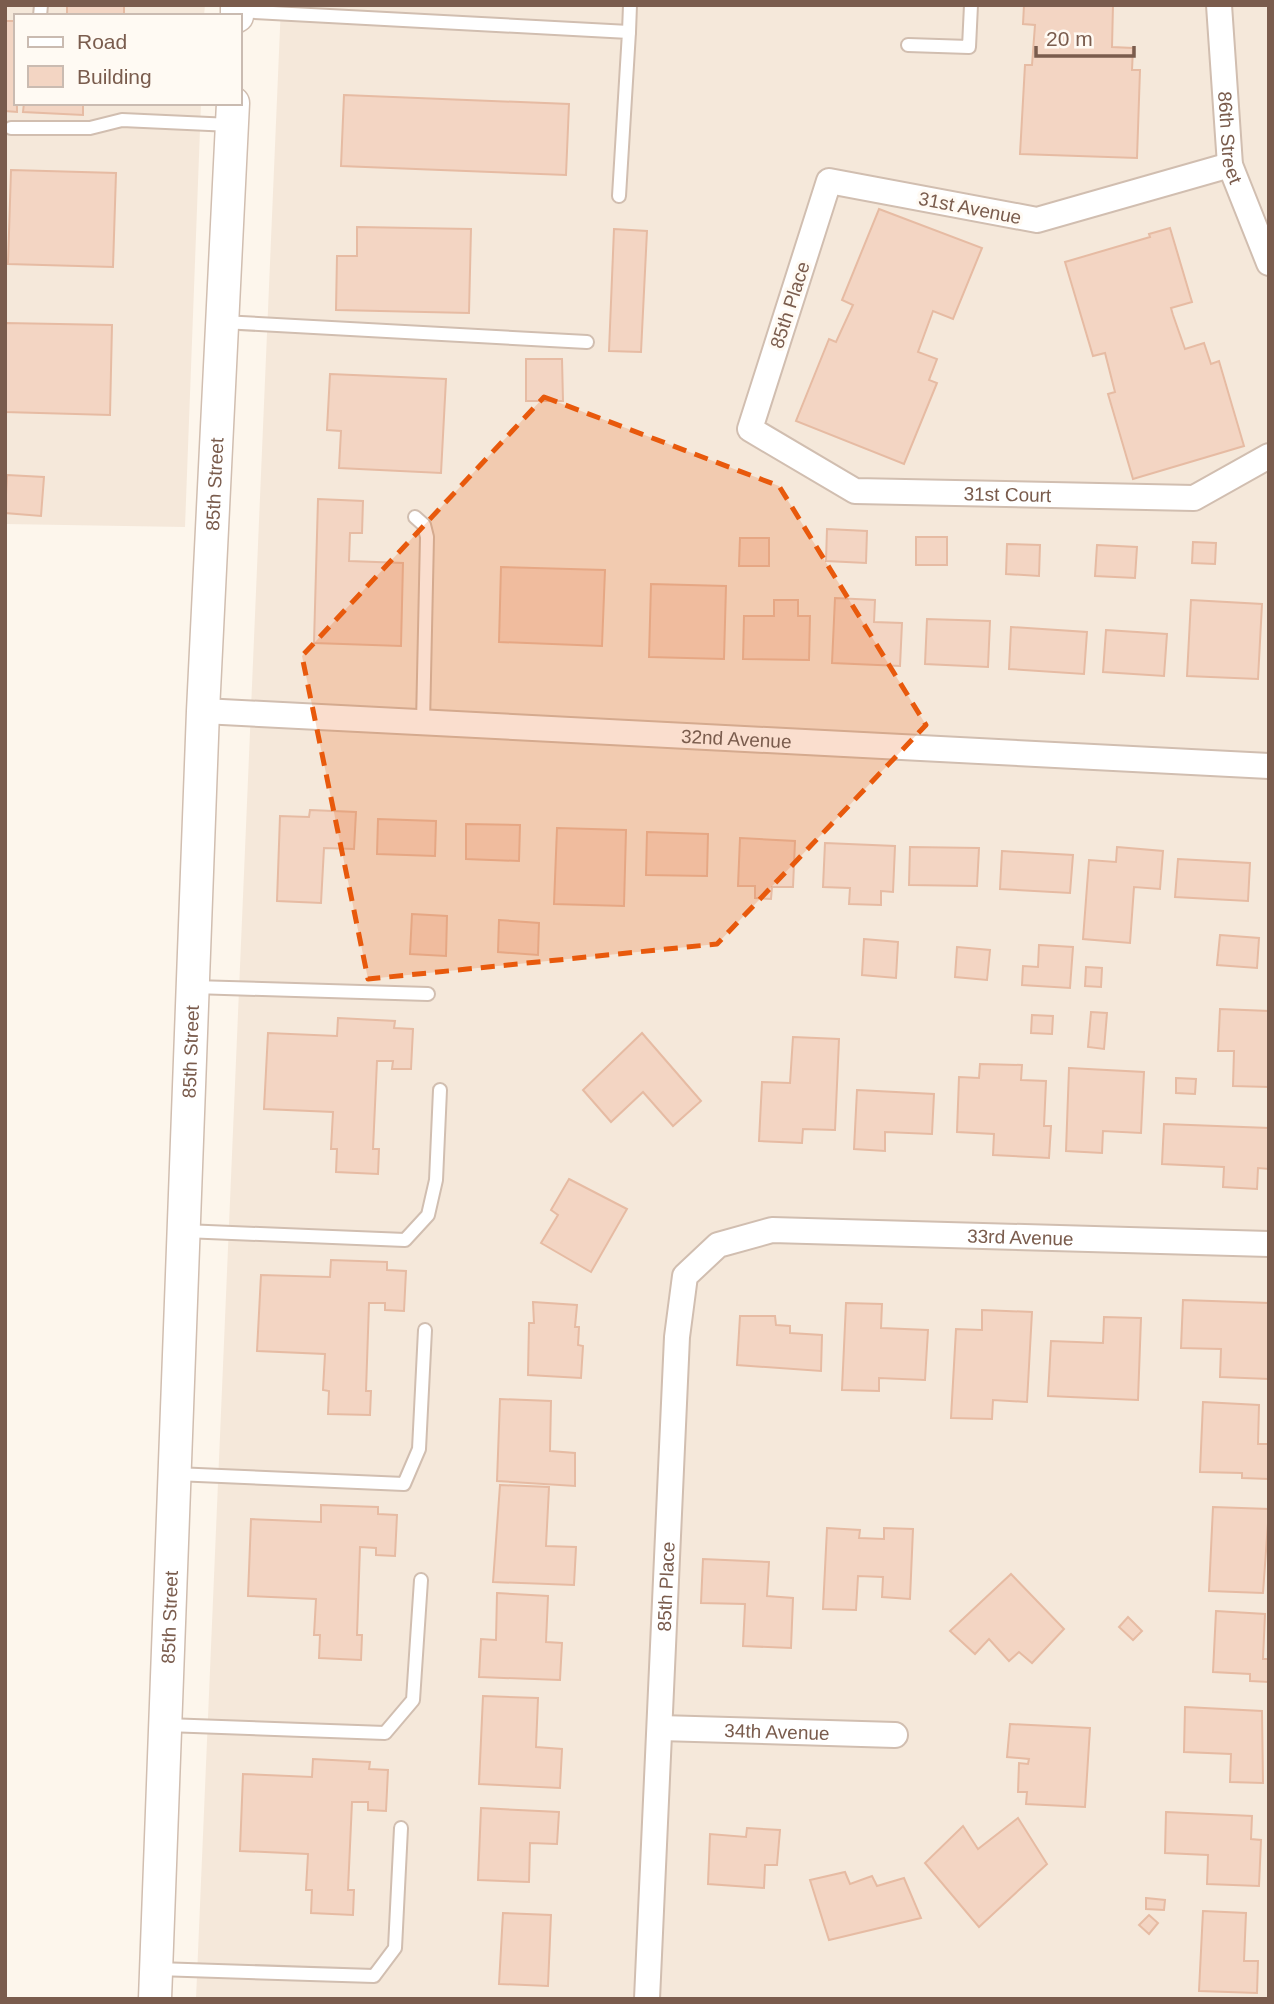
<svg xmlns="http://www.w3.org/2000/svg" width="1274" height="2004" font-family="Arial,sans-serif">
  <rect width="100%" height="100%" fill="#fdf6ec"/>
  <g fill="#f5e8da">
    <polygon points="5,5 205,5 204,16 16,16 16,103 201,103 185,527 5,524"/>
    <polygon points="281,5 1269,5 1269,1999 196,1999"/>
  </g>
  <g fill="#f3d5c3" stroke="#e6bba3" stroke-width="2">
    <rect x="67" y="5" width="57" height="11"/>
    <polygon points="1024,5 1113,5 1112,47 1133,48 1132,70 1140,70 1137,158 1020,154 1025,65 1032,65 1035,25 1023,24"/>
    <polygon points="5,21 16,21 17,112 5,111"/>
    <polygon points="344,95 569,104 566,175 341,166"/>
    <polygon points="24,103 83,103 83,115 23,112"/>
    <polygon points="11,170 116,173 113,267 8,264"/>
    <polygon points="879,209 982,248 953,319 933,311 918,352 937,359 929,380 937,383 904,464 796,421 829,339 836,342 853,305 842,300"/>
    <polygon points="357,227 471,229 469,313 336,310 337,256 357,256"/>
    <polygon points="1170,228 1192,302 1171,308 1173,315 1185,349 1204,343 1211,364 1219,361 1244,446 1133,479 1108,394 1115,392 1105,353 1093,356 1065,262 1150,237 1149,234"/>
    <polygon points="614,229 647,231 641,352 609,351"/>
    <polygon points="5,323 112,325 110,415 5,412"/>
    <polygon points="526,359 562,359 563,401 526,401"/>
    <polygon points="330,374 446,379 441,473 339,468 341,431 327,430"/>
    <polygon points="7,475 44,477 41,516 5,513"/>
    <polygon points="318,499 363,501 362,533 350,533 349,561 403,563 401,646 314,643"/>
    <polygon points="827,529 867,531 866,563 826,561"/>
    <rect x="916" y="537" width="31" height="28"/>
    <polygon points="740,538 769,538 769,566 739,566"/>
    <polygon points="1193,542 1216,543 1215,564 1192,563"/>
    <polygon points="1007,544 1040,545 1039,576 1006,574"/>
    <polygon points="1097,545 1137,547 1135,578 1095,576"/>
    <polygon points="501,567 605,570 602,646 499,642"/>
    <polygon points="651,584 726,586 724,659 649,657"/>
    <polygon points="835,598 875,600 874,622 902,623 900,666 832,663"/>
    <polygon points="774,600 798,600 798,616 810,616 809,660 743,659 744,616 774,616"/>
    <polygon points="1191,600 1262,604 1258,679 1187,676"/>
    <polygon points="927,619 990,621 988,667 925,664"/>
    <polygon points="1011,627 1087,632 1084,674 1009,669"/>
    <polygon points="1106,630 1167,634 1164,676 1103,672"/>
    <polygon points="310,810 356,812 354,849 324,848 321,903 277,901 280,816 309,817"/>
    <polygon points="378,819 436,821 435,856 377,854"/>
    <polygon points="466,824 520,825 519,861 466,859"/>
    <polygon points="557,828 626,830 624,906 554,904"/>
    <polygon points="647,832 708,834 707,876 646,875"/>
    <polygon points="740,838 795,841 793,887 772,887 771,899 755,898 755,886 738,886"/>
    <polygon points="825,843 895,846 893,892 881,891 881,905 849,904 850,888 823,887"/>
    <polygon points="910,847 979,848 977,886 909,885"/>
    <polygon points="1117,847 1163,851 1160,889 1134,887 1130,943 1083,939 1089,860 1116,862"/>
    <polygon points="1002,851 1073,855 1070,893 1000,889"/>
    <polygon points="1178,859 1250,863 1248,901 1175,897"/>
    <polygon points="412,914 447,916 446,956 410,954"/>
    <polygon points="499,920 539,923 538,955 498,952"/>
    <polygon points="1220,935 1259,938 1257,968 1217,965"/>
    <polygon points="864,939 898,942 896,978 862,975"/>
    <polygon points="1039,945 1073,947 1070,988 1022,985 1023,966 1038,967"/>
    <polygon points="957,947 990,950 987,980 955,977"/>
    <polygon points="1086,967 1102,968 1101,987 1085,986"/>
    <polygon points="1220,1009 1269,1011 1269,1087 1233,1086 1234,1051 1218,1051"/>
    <polygon points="1091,1012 1107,1013 1104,1049 1088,1047"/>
    <polygon points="1032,1015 1053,1016 1052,1034 1031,1033"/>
    <polygon points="338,1018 395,1021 394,1028 413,1029 411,1069 392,1069 393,1061 377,1061 373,1149 379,1149 378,1174 336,1172 337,1149 331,1149 333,1112 264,1109 268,1033 337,1036"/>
    <polygon points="642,1033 701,1101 673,1126 643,1092 611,1122 583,1090"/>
    <polygon points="793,1037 839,1039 835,1130 803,1129 802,1143 759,1141 762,1082 790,1083"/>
    <polygon points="980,1064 1022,1065 1021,1080 1046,1081 1044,1126 1051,1126 1049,1158 993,1155 994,1134 957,1132 959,1077 979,1078"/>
    <polygon points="1069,1068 1144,1072 1141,1133 1103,1131 1102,1153 1066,1151"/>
    <polygon points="1176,1078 1196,1079 1195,1094 1176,1093"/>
    <polygon points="857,1090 934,1094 932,1134 885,1132 885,1151 854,1149"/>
    <polygon points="1164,1124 1269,1128 1269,1169 1258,1168 1257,1189 1223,1187 1224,1167 1162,1164"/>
    <polygon points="569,1179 627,1209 591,1272 541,1243 558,1215 551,1210"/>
    <polygon points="331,1260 387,1262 387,1270 406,1271 404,1311 385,1310 385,1303 369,1303 366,1391 371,1391 370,1415 328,1414 329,1391 323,1390 325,1354 257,1351 261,1275 330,1277"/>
    <polygon points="1183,1300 1269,1303 1269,1379 1220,1377 1221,1349 1181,1348"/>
    <polygon points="533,1302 577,1305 575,1327 579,1327 578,1345 583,1346 581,1378 528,1375 529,1323 534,1323"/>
    <polygon points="846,1303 882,1304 881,1328 928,1330 925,1380 879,1378 879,1391 842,1390"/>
    <polygon points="982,1310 1032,1312 1027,1402 993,1400 992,1419 951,1418 956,1329 982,1330"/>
    <polygon points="740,1316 775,1316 776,1325 790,1326 790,1333 822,1335 821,1371 737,1365"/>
    <polygon points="1104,1317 1141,1318 1138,1400 1048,1396 1051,1341 1103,1343"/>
    <polygon points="500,1399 551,1401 550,1451 575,1453 575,1486 497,1481"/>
    <polygon points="1203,1402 1259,1405 1258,1444 1269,1444 1269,1479 1242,1478 1242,1473 1200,1472"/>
    <polygon points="500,1485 549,1487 546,1546 576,1547 574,1585 493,1582"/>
    <polygon points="321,1505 378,1507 378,1514 397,1515 395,1556 376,1555 376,1548 360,1547 357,1635 362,1635 361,1660 319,1658 320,1635 314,1635 316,1599 248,1596 251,1519 321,1522"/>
    <polygon points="1213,1507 1269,1509 1263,1593 1209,1591"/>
    <polygon points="827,1528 860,1530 859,1538 884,1539 884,1528 913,1529 910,1599 882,1597 883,1577 858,1576 856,1610 823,1609"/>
    <polygon points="703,1559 769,1562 767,1596 793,1598 791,1648 743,1646 745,1604 701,1603"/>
    <polygon points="1011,1574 1064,1629 1032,1663 1019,1652 1009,1661 989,1639 975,1654 950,1631"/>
    <polygon points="497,1593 548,1596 546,1642 562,1643 560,1680 479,1677 481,1639 496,1640"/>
    <polygon points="1216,1611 1265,1614 1263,1659 1269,1659 1269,1682 1250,1681 1250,1674 1213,1672"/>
    <polygon points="1128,1617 1142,1631 1133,1640 1119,1627"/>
    <polygon points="483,1696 538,1698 536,1747 562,1749 560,1788 479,1784"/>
    <polygon points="1185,1707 1262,1711 1263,1783 1230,1782 1231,1754 1184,1752"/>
    <polygon points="1010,1724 1090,1728 1085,1807 1026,1804 1027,1792 1018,1792 1019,1763 1028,1764 1029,1759 1007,1757"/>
    <polygon points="313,1759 370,1762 369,1769 388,1770 386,1811 368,1810 368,1802 352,1802 348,1890 354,1890 353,1915 311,1913 312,1890 306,1890 308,1854 240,1851 243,1774 312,1777"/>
    <polygon points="481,1808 559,1812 557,1844 530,1843 529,1882 478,1880"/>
    <polygon points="1166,1812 1252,1816 1251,1839 1261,1840 1259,1886 1207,1884 1208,1855 1165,1853"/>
    <polygon points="1018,1818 1047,1864 979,1927 925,1863 963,1826 978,1849"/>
    <polygon points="747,1828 780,1830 777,1865 765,1865 764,1888 708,1884 710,1834 746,1837"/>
    <polygon points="845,1872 850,1884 872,1876 877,1886 904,1878 921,1918 829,1940 810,1880"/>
    <polygon points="1146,1898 1165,1900 1164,1910 1146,1909"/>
    <polygon points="1203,1911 1246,1913 1244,1961 1258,1961 1257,1993 1199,1991"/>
    <polygon points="503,1913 551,1915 548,1986 499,1984"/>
    <polygon points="1149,1915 1158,1923 1149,1934 1139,1925"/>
  </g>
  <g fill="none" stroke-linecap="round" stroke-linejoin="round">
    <defs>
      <g id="service">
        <polyline points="237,11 629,32 619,196"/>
        <polyline points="40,16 41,5"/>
        <polyline points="629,32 630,5"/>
        <polyline points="908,45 969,47 971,5"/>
        <polyline points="11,128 90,128 122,120 231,125"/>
        <polyline points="222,322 587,342"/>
        <polyline points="415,517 424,525 427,537 423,723"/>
        <polyline points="193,987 428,994"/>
        <polyline points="184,1231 405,1240 428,1215 436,1180 440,1090"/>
        <polyline points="175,1474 404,1484 419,1449 425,1330"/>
        <polyline points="166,1725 385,1733 413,1700 421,1580"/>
        <polyline points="157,1969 374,1976 395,1948 401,1828"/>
      </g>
      <g id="minor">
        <path id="s1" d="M 1219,5 L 1230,165 L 1269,263"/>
        <path id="s2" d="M 1230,165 L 1037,220 L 829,181 L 750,429 L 855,491 L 1194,498 L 1269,456"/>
        <path id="s3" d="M 203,711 L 1269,766"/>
        <path id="s4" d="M 660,1728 L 895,1735"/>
        <path id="s5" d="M 647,1999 L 677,1337 L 685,1276 L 718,1245 L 772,1230 L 1269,1244"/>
      </g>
      <g id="tertiary">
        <polyline points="237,16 237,5"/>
        <path id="s6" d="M 155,1999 L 203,711 L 233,103"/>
      </g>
    </defs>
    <use href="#service" stroke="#d1beb0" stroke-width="16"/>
    <use href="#minor" stroke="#d1beb0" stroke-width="28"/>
    <use href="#tertiary" stroke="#d1beb0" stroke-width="35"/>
    <use href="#service" stroke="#fff" stroke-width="12"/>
    <use href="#minor" stroke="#fff" stroke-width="24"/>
    <use href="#tertiary" stroke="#fff" stroke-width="32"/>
  </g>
  <path fill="#e8590c" fill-opacity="0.2" stroke="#e8590c" stroke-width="5" stroke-dasharray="14 9" stroke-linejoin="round" d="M 544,397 L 779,486 L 926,725 L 717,944 L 368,979 L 302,656 Z"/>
  <g text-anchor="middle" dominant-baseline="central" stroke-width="6" stroke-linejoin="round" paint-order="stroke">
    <g font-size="19" fill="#7a5c4d" stroke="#fffaf3">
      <text stroke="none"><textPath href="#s1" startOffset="133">86th Street</textPath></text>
      <text transform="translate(970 208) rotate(11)">31st Avenue</text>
      <text transform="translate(790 305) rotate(-72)">85th Place</text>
      <text stroke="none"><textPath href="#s6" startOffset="1516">85th Street</textPath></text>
      <text stroke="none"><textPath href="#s2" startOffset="947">31st Court</textPath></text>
      <text stroke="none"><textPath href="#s3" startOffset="534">32nd Avenue</textPath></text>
      <text stroke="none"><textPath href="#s6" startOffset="948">85th Street</textPath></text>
      <text stroke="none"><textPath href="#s5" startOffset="1074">33rd Avenue</textPath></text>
      <text stroke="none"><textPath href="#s5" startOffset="413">85th Place</textPath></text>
      <text stroke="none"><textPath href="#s6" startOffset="382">85th Street</textPath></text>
      <text stroke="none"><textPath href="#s4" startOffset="117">34th Avenue</textPath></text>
    </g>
  </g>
  <rect width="1274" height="2004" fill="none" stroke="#7a5c4d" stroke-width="14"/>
  <rect x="14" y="14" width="228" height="91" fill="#fffaf3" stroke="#cabbb1" stroke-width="2"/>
  <rect x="28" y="37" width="35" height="10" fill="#ffffff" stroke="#cabbb1" stroke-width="2"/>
  <text x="77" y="49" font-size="21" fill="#7a5c4d">Road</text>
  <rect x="28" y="66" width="35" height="21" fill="#f3d5c3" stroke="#cabbb1" stroke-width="2"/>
  <text x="77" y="84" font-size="21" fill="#7a5c4d">Building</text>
  <path d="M1036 46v10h98v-10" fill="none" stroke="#7a5c4d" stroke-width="3.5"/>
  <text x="1046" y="46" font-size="21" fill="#7a5c4d" stroke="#fffaf3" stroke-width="5" paint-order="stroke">20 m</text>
</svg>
